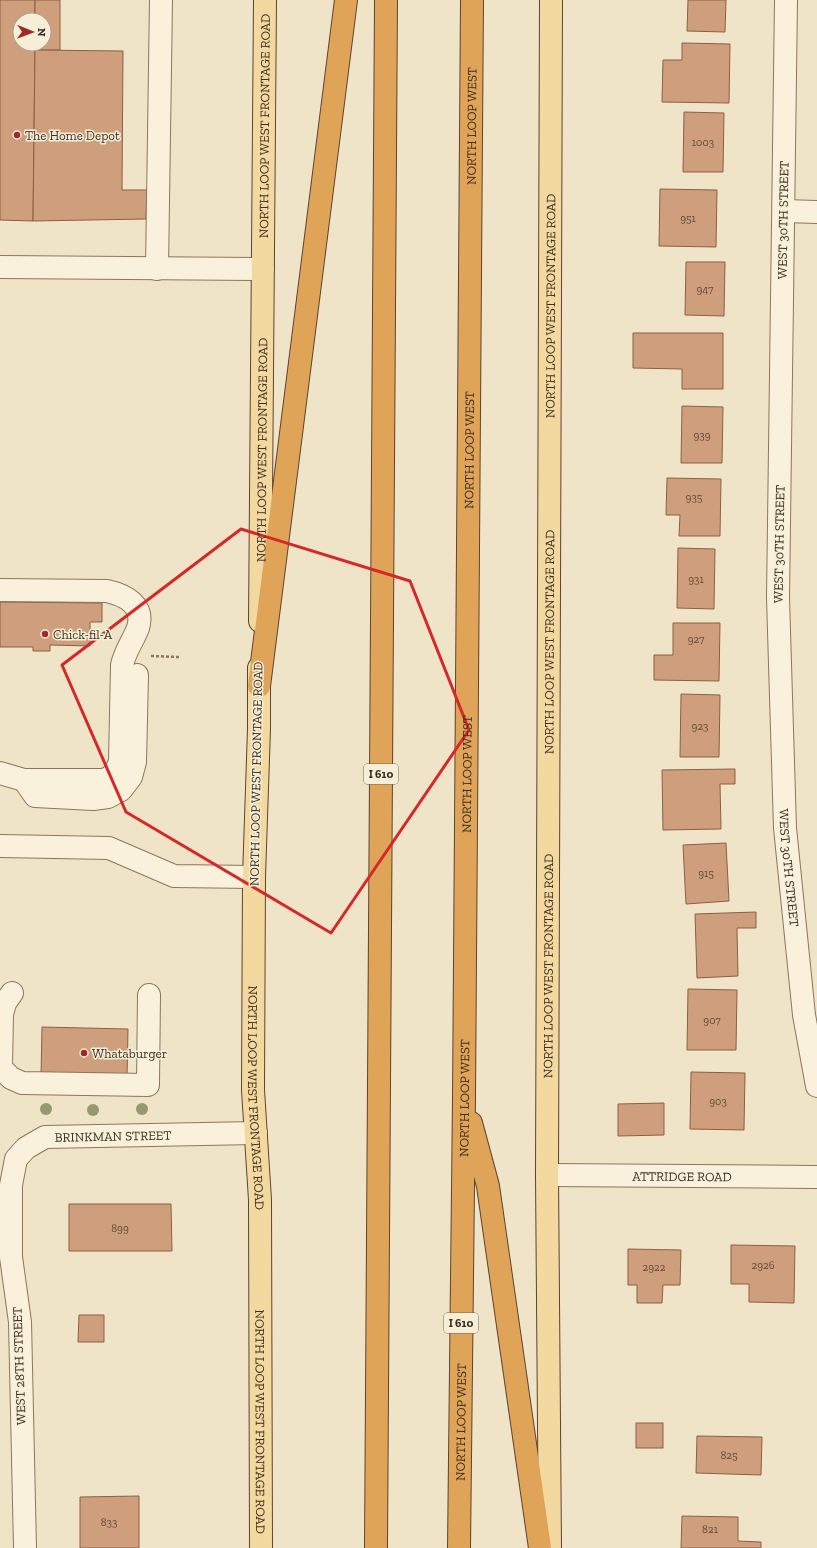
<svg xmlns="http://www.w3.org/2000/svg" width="817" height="1548" font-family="'Zilla Slab',serif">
  <rect width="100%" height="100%" fill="#f0e4c8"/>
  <g fill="#cf9f7d" stroke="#8d5f41">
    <polygon points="0,0 35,0 35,20 20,20 20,44 35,44 33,221 0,220"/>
    <polygon points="35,0 60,0 60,50 35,50 35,44 44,44 44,20 35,20"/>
    <polygon points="688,0 726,0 725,32 687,31"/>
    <polygon points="682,43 730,44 729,103 662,102 663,60 682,60"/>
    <polygon points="35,50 123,51 122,190 147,190 146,219 33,221"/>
    <polygon points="684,112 724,113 723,172 683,172"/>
    <polygon points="660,189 717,190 716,247 659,246"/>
    <polygon points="686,262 725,262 724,316 685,315"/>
    <polygon points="633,333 723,333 723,389 682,389 682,369 633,368"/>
    <polygon points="682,406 723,407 722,463 681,463"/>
    <polygon points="667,478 721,479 720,536 679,536 680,515 666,515"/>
    <polygon points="678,548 715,549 714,609 677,608"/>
    <polygon points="0,602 102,603 102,622 90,622 90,646 50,645 50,651 33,651 33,647 0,647"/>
    <polygon points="673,623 720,623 719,681 654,680 654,655 673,655"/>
    <polygon points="681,694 720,695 719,757 680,757"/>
    <polygon points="735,769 735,784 720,784 721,829 663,830 662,770"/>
    <polygon points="726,843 729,901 686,904 683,845"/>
    <polygon points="756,912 756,928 737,928 738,976 697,978 695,914"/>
    <polygon points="688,989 737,990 736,1050 687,1050"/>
    <polygon points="42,1027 128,1029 127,1079 41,1076"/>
    <polygon points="691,1072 745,1073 744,1130 690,1129"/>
    <polygon points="664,1103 664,1135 618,1136 618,1104"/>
    <polygon points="69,1204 171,1204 172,1251 69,1251"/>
    <polygon points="731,1245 795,1246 794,1303 749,1302 749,1284 731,1284"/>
    <polygon points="628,1249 681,1250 680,1285 663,1285 662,1303 637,1303 637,1285 628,1285"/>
    <polygon points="79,1315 104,1315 104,1342 78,1342"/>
    <rect x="636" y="1423" width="27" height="25"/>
    <polygon points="697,1436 762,1437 761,1475 696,1473"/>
    <polygon points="139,1496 139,1548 80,1548 80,1497"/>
    <polygon points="682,1516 738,1517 738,1541 761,1542 761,1548 681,1548"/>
  </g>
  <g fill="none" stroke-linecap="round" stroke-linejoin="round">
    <defs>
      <g id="minor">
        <path id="s1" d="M 786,0 L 778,598 L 785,828 L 804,1015 L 817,1086"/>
        <polyline points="784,211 817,212"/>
        <polyline points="0,267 263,269"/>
        <polyline points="157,269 161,0"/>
        <path d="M 0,590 L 107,591 C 125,595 145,605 138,628 C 133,641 125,651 122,665 L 120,762 C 116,771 114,776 104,780 L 24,780 L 0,773"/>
        <polyline points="24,780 35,796 93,799 108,797 121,790 131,777 135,762 137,675"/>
        <polyline points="0,846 109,848 174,876 254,877"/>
        <polyline points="12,993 5,1003 2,1014 1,1068 11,1078 22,1083 148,1085 149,995"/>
        <path id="s2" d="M 547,1175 L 817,1177"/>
        <path id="s3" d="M 25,1548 L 20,1322 L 11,1257 L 11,1185 L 16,1159 L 26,1148 L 45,1137 L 256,1133"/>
      </g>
      <g id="major">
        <path id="s4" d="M 260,621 L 265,0"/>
        <path id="s5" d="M 259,668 L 259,729 L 254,877 L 253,1090 L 260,1200 L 261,1548"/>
        <path id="s6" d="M 550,1548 L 547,1175 L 551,0"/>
      </g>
      <g id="highway">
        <polyline points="259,686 346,0"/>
        <polyline points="471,1123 488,1186 540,1548"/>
        <polyline points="376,1548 386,0"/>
        <path id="s7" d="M 459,1548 L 464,1098 L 472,0"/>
      </g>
    </defs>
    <use href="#minor" stroke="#8d765c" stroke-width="24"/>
    <use href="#major" stroke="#5b4430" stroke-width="24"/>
    <use href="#highway" stroke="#5b4430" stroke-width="24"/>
    <polyline stroke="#8d765c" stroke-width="2.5" stroke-dasharray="3 2" stroke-linecap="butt" points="151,656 179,657"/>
    <use href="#minor" stroke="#faf1dc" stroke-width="22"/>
    <use href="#major" stroke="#f3d9a0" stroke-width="22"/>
    <use href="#highway" stroke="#e0a458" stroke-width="22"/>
  </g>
  <g fill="#96986f">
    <circle cx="46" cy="1109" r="6"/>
    <circle cx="142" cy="1109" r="6"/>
    <circle cx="93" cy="1110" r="6"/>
  </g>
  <path fill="none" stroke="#d62828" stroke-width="3" stroke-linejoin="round" d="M 241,529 L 410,581 L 469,730 L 331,933 L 126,812 L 62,665 Z"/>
  <g fill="#9e2a2b" stroke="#f7eed8" stroke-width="1.5">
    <circle cx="17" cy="135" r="4"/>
    <circle cx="45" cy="634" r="4"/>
    <circle cx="84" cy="1053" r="4"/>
  </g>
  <g text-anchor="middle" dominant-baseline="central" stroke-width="3" stroke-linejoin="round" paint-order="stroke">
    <g font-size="11" fill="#624a37">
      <text x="703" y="142">1003</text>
      <text x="688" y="218">951</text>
      <text x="705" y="289">947</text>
      <text x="702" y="435">939</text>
      <text x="694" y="497">935</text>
      <text x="696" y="579">931</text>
      <text x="696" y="639">927</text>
      <text x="700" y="726">923</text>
      <text x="706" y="873">915</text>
      <text x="712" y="1020">907</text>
      <text x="718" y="1101">903</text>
      <text x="120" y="1228">899</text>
      <text x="763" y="1265">2926</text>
      <text x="654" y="1267">2922</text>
      <text x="729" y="1455">825</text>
      <text x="109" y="1522">833</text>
      <text x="710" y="1529">821</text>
    </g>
    <g fill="#f7eed8" stroke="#756857" stroke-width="1">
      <rect x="364" y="764" width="34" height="20" rx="3"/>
      <rect x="444" y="1313" width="34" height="20" rx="3"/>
    </g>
    <g font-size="12" font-weight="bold" fill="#3d2e20">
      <text x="381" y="774">I 610</text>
      <text x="461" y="1323">I 610</text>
    </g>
    <g font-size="13" fill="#3d2e20" stroke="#f7eed8">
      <text stroke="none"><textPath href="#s4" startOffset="495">NORTH LOOP WEST FRONTAGE ROAD</textPath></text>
      <text stroke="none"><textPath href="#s7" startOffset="1422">NORTH LOOP WEST</textPath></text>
      <text transform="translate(783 220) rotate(-89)">WEST 30TH STREET</text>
      <text stroke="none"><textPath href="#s6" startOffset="1242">NORTH LOOP WEST FRONTAGE ROAD</textPath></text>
      <text stroke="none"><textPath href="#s4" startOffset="171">NORTH LOOP WEST FRONTAGE ROAD</textPath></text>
      <text stroke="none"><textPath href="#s7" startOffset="1098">NORTH LOOP WEST</textPath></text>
      <text transform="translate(779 544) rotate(-89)">WEST 30TH STREET</text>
      <text stroke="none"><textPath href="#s6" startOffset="906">NORTH LOOP WEST FRONTAGE ROAD</textPath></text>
      <text transform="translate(256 774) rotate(-89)">NORTH LOOP WEST FRONTAGE ROAD</text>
      <text stroke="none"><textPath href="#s7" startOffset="774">NORTH LOOP WEST</textPath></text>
      <text stroke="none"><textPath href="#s1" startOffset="868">WEST 30TH STREET</textPath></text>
      <text stroke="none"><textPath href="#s6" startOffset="582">NORTH LOOP WEST FRONTAGE ROAD</textPath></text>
      <text stroke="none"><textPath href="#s5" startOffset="430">NORTH LOOP WEST FRONTAGE ROAD</textPath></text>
      <text stroke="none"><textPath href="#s7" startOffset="450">NORTH LOOP WEST</textPath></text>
      <text stroke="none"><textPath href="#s3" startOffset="495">BRINKMAN STREET</textPath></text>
      <text stroke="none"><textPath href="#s2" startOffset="135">ATTRIDGE ROAD</textPath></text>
      <text transform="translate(19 1366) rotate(-92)">WEST 28TH STREET</text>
      <text stroke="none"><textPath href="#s5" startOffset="754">NORTH LOOP WEST FRONTAGE ROAD</textPath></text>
      <text stroke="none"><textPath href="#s7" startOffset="126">NORTH LOOP WEST</textPath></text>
    </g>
    <g font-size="13" fill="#3d2e20" stroke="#f7eed8" text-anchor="start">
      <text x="25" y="135">The Home Depot</text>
      <text x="53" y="634">Chick-fil-A</text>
      <text x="92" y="1053">Whataburger</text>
    </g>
  </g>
  <g transform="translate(32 32) rotate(91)"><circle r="19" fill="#f7eed8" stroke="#ada18e"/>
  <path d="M0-3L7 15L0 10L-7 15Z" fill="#9e2a2b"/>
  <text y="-6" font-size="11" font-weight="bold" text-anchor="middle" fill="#3d2e20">N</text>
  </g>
</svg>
